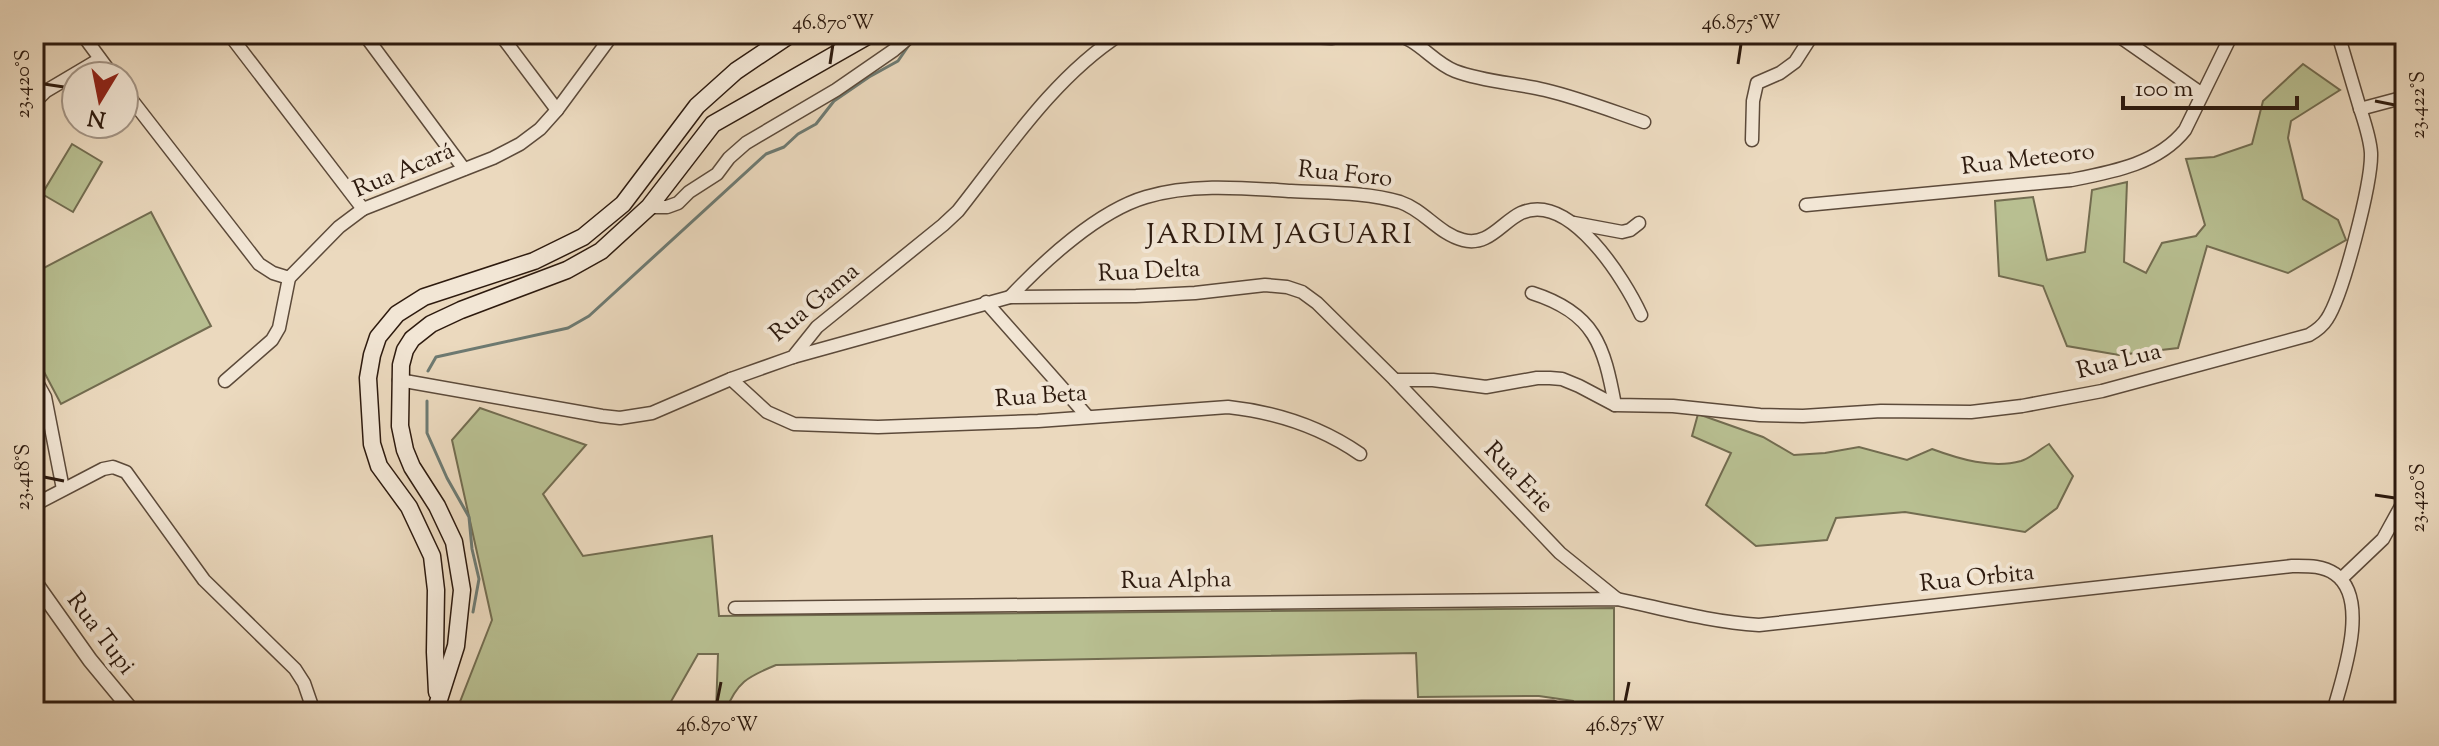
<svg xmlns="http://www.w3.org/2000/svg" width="2439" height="746" font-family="'Sorts Mill Goudy',serif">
  <rect width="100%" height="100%" fill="#ebd9be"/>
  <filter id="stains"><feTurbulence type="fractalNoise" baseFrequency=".0025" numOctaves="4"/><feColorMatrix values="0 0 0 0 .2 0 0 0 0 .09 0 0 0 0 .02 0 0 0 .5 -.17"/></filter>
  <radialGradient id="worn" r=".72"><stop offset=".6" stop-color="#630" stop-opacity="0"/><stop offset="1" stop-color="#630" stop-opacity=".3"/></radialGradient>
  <g fill="#b8bf91" stroke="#726c50" stroke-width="2">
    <polygon points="2303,64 2340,90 2291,121 2288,138 2303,199 2338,220 2346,240 2288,273 2207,246 2178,348 2119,355 2067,346 2043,286 1999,276 1995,201 2033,197 2047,260 2085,252 2092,190 2127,182 2124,262 2146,273 2162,243 2196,236 2205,225 2186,159 2214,157 2252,144 2263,101"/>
    <polygon points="72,144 102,162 73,212 42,194"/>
    <polygon points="151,212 211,326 61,404 34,353 34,273"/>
    <path d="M 480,408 L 586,445 L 543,494 L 583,556 L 712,536 L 719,616 L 1614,608 L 1614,712 L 1578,712 L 1573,701 L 1539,696 L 1418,697 L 1416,653 L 776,665 C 747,677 737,682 725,712 L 716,712 L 718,654 L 698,654 L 665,712 L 456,712 L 492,620 L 452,440 Z"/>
    <path d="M 1698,414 L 1763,437 L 1794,455 L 1825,453 L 1859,447 L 1907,460 L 1932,449 C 1959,459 1992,469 2021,461 C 2031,458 2040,449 2049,444 L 2073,476 L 2057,508 L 2025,532 L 1905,512 L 1836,518 L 1827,540 L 1756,546 L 1706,505 L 1731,453 L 1692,436 Z"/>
  </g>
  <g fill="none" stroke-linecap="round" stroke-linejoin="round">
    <g stroke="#6d7a72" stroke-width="3">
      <polyline points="428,371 436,357 568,328 589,316 766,154 784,147 798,134 816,124 834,101 869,77 898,61 909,45"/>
      <polyline points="427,401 427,433 447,478 469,517 472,549 479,579 473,612"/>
    </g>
    <defs>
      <g id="minor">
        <polyline points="82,34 113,76"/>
        <polyline points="229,34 363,209"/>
        <polyline points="364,34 464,169"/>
        <polyline points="500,34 557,110"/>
        <polyline points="1249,34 1331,38 1360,34"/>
        <path d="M 1393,34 C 1418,38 1432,62 1455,71 C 1484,82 1516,83 1545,90 C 1579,98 1612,111 1644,122"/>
        <polyline points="1815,34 1835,36 1871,34"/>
        <polyline points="2116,34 2202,94"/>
        <polyline points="124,90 259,264 273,273 289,278 339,227 363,209 493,158 520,144 540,129 557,110 613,34"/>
        <polyline points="34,103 46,91 100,59"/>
        <polyline points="2360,109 2405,97"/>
        <polyline points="1752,140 1753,101 1757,83 1780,73 1795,62 1813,34"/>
        <path d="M 1806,205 L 2071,180 C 2112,172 2158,164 2185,130 L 2232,34"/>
        <polyline points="649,207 667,207 678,203 689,192 717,174 729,158 746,143 836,90 894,50 913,34"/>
        <polyline points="1574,223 1622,232 1630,230 1639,223"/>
        <path d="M 1532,293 C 1595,313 1604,346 1615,405"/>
        <path d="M 1010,297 C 1044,261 1098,211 1146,197 C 1192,183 1244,188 1291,191 C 1327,193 1366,192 1400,202 C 1424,210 1439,234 1463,240 C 1488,247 1502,222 1521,213 C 1570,191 1625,280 1641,315"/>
        <polyline points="986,302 1087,416"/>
        <polyline points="793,357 1010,297 1136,296 1195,293 1265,285 1287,287 1302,292 1317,303 1395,380 1560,553 1617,599"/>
        <polyline points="34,377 45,397 63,489"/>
        <path d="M 731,379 L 767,412 L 794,424 L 878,427 L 1038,421 L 1228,407 C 1274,412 1321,427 1360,454"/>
        <path d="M 399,380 L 602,416 L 620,418 L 652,413 L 731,379 L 793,357 L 817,327 L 943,225 L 958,211 C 1007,149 1054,77 1121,34"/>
        <path d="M 1395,380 L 1433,380 L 1486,387 L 1537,378 L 1550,378 L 1562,379 L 1579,386 L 1615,405 L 1673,406 L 1760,415 L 1803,416 L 1881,411 L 1971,412 L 2022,406 L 2102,391 L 2309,335 C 2316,331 2322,327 2327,319 C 2343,295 2372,182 2371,153 C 2370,137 2364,121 2359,105 C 2352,81 2345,58 2338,34"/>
        <polyline points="225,381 272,340 279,328 289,278"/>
        <polyline points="34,505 103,469 113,467 126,472 204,580 295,669 304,683 314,712"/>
        <polyline points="2341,579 2383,539 2405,499"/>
        <path d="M 735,608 L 1617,599 C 1665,609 1710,622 1759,625 L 2292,566 C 2307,566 2322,565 2335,574 C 2371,599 2342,679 2333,712"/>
        <polyline points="788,712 1172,712"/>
        <polyline points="1207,712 1362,707 1553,707 1564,712"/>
      </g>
      <polyline id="tertiary" points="34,581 90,660 133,712"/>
      <g id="secondary">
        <polyline points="437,692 435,652 436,590 432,556 409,507 379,466 372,444 368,378 372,355 378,337 397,314 424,297 534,261 583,237 623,204 697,106 736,71 791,34"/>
        <polyline points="435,712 456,646 462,590 454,542 437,506 412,467 405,450 400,426 401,365 405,350 412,339 431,324 461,310 567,270 601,251 649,207 713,124 871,34"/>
      </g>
    </defs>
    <use href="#minor" stroke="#5c4a3a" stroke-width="15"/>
    <use href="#tertiary" stroke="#5c4a3a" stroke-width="17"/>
    <use href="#secondary" stroke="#2d1a0e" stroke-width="19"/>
    <use href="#minor" stroke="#f2e6d5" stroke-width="12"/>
    <use href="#tertiary" stroke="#f2e6d5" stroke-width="14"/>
    <use href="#secondary" stroke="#f2e6d5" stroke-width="16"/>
  </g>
  <path fill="none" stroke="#2d1a0e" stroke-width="3" d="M 830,64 L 833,44M 1738,64 L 1741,44M 44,84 L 64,87M 2375,101 L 2395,105M 44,477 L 64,481M 2375,495 L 2395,498M 717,702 L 721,682M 1625,702 L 1629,682"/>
  <g text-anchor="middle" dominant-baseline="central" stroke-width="8" stroke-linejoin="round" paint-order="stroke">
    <g font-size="24" fill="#2d1a0e" stroke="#f2e6d5">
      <text transform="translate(2028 160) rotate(-7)">Rua Meteoro</text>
      <text transform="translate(404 171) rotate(-23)">Rua Acará</text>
      <text transform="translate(1345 175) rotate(6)">Rua Foro</text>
      <text transform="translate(1149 272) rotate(-3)">Rua Delta</text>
      <text transform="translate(815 303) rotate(-40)">Rua Gama</text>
      <text transform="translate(2119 362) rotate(-14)">Rua Lua</text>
      <text transform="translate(1041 397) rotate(-4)">Rua Beta</text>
      <text transform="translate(1518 478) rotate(46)">Rua Erie</text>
      <text transform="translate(1977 579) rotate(-6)">Rua Orbita</text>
      <text transform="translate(1176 581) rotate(-1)">Rua Alpha</text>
      <text transform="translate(100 634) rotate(53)">Rua Tupi</text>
    </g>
    <g font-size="28" letter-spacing="2" fill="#2d1a0e" stroke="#f2e6d5">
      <text x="1280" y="236">JARDIM JAGUARI</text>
    </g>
  </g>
  <rect width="2439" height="746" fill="none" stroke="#ebd9be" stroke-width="88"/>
  <g transform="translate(100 100) rotate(190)"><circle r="38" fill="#f2e6d5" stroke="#a39485" stroke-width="2"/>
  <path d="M0-6L14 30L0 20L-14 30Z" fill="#8f2418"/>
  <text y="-12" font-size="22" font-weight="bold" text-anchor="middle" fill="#2d1a0e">N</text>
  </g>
  <path d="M2123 96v12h174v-12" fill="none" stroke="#2d1a0e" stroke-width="4"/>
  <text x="2135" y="96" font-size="24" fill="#2d1a0e" stroke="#f2e6d5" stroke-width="6" paint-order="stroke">100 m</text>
  <rect x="44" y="44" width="2351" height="658" fill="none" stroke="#2d1a0e" stroke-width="3"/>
  <g font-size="20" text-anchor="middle" fill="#2d1a0e">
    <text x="833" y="29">46.870°W</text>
    <text x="1741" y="29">46.875°W</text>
    <text transform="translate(22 84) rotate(-90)" y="7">23.420°S</text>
    <text transform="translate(2417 105) rotate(-90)" y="7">23.422°S</text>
    <text transform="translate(22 477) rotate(-90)" y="7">23.418°S</text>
    <text transform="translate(2417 498) rotate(-90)" y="7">23.420°S</text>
    <text x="717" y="731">46.870°W</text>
    <text x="1625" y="731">46.875°W</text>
  </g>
  <rect width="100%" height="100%" filter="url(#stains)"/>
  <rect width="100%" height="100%" fill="url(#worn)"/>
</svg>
